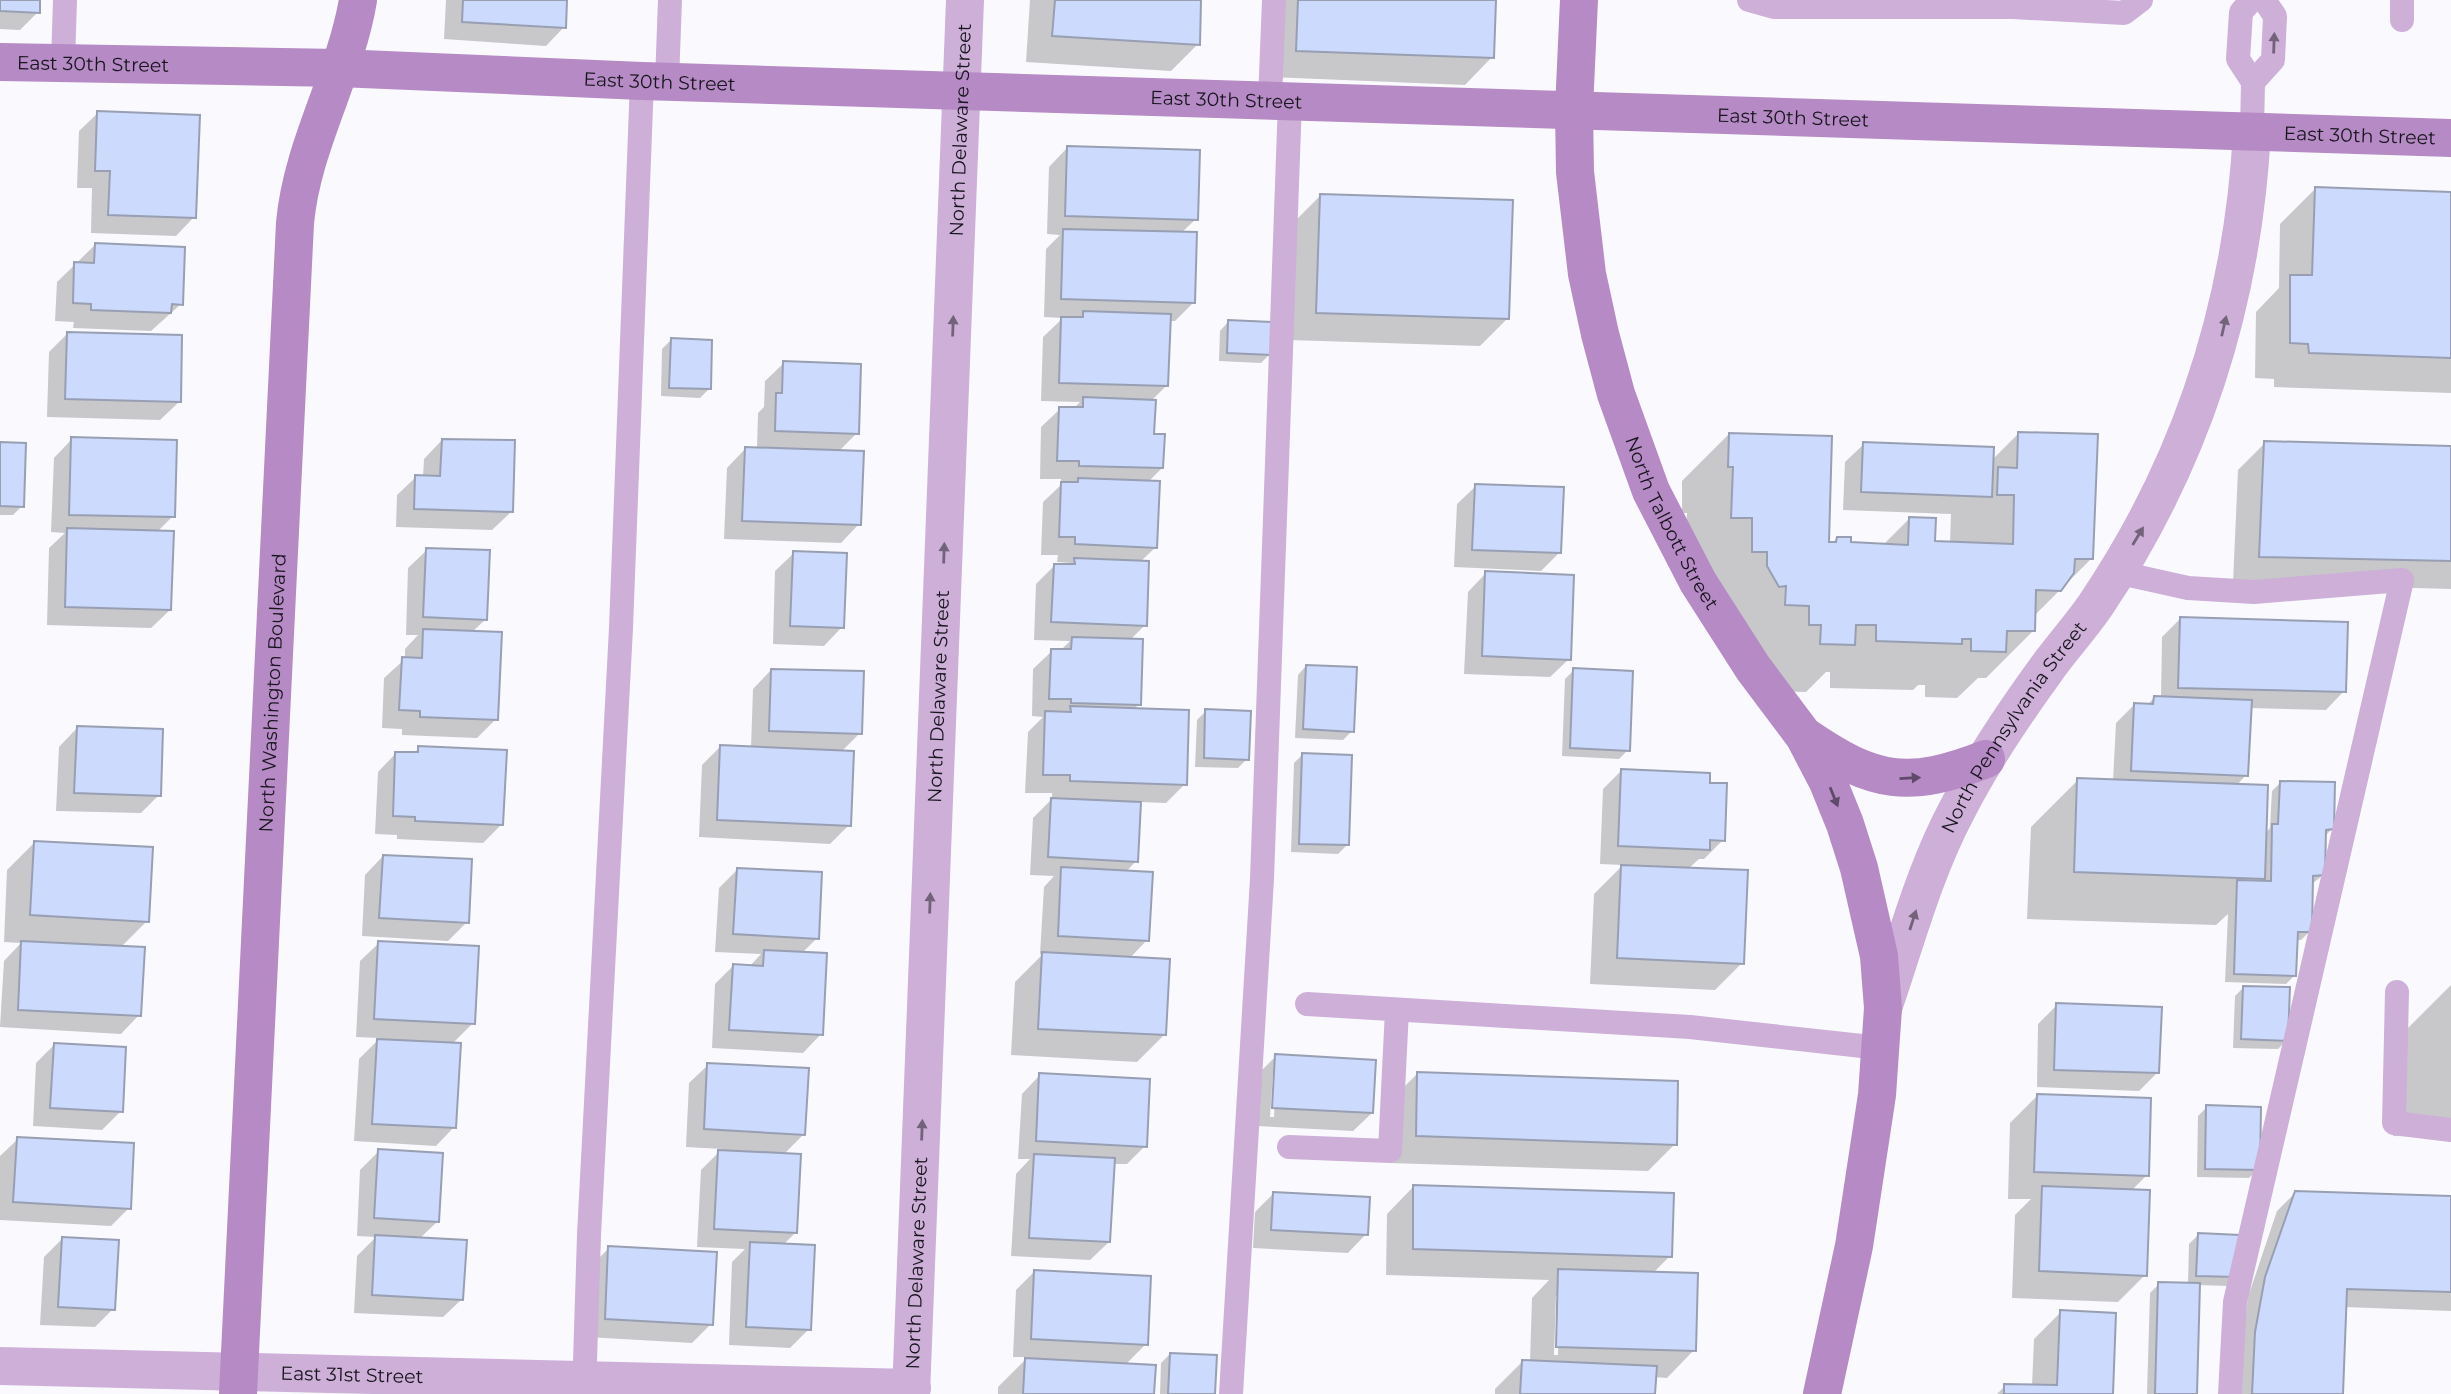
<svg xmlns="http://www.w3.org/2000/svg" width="2451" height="1394" font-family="Montserrat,sans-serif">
  <rect width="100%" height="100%" fill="#fafafe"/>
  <g fill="#0003" fill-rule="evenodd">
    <polygon points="0,0 39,0 38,12 20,30 0,29"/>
    <polygon points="446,0 566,0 564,27 546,46 444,39"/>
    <polygon points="1030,0 1200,0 1198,44 1171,71 1026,62"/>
    <polygon points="1278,0 1495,0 1492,57 1465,85 1269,77"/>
    <polygon points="98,113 194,217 176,236 91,233 92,188 77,188 79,131"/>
    <polygon points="1067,148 1196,219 1181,233 1193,303 1175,321 1169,321 1166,386 1151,401 1153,436 1162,468 1147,483 1156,547 1140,562 1145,625 1130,640 1139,704 1134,709 1185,784 1166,803 1140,802 1136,861 1126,872 1147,940 1129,959 1164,1035 1137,1062 1011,1055 1015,982 1043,954 1040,954 1044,887 1054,876 1030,875 1033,818 1052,799 1052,793 1025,793 1028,732 1043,717 1032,716 1033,669 1052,651 1060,651 1070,641 1034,640 1036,584 1054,566 1069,566 1072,563 1057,562 1058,555 1041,555 1043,502 1061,485 1061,479 1040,479 1041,427 1060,409 1073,409 1080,402 1041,401 1043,337 1063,318 1044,317 1046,249 1060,235 1047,234 1049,167"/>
    <polygon points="2315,189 2451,194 2451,393 2274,387 2274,379 2255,378 2256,312 2279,288 2280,224"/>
    <polygon points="1320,196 1508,318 1480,346 1289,340 1293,223"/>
    <polygon points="95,245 181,304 151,331 73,328 74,322 55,321 57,282"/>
    <polygon points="1228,322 1270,354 1261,363 1219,361 1220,331"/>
    <polygon points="68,333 179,402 160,420 47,417 49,352"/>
    <polygon points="671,340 709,389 700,398 661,396 662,349"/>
    <polygon points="784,363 857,433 838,452 859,524 841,543 724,539 727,468 745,449 757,449 758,413 764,407 765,381"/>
    <polygon points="2019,433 2091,559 2034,616 2033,631 1986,678 1978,678 1957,698 1925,697 1925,685 1918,685 1913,690 1830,688 1830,672 1826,672 1806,692 1774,691 1685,564 1687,513 1682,513 1682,481 1729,434 1827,544 1832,544 1837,538 1849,544 1883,545 1909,519 1934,543 1950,543 1951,514 1843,510 1845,462 1864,444 1992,460"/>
    <polygon points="72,439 173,516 157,532 170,610 151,628 47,625 49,548 65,533 51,532 54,458"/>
    <polygon points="442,440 511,512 492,530 396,527 397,495 416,477 423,477 424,459"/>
    <polygon points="2265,443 2451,448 2451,589 2233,583 2238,470"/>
    <polygon points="0,444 22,506 13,515 0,515"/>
    <polygon points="1476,486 1559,553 1541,571 1454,567 1457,504"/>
    <polygon points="427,550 486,619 472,632 496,719 477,738 402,735 402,729 382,728 384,678 405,659 405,649 418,635 406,635 408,568"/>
    <polygon points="794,553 842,627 824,646 773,644 775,571"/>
    <polygon points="1486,573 1569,659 1550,677 1464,674 1468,592"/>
    <polygon points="2180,619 2344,691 2326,710 2250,708 2246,775 2236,786 2265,834 2270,828 2272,791 2281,782 2332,829 2324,837 2323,875 2312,884 2310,931 2301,940 2296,940 2295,975 2286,984 2225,982 2228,914 2216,925 2027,919 2031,827 2078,780 2113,781 2116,723 2134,705 2147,705 2154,698 2161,698 2162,637"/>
    <polygon points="1306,666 1352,731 1343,740 1295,738 1298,675"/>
    <polygon points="771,670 860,733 841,752 849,825 830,844 699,837 702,765 721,746 751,748 753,689"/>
    <polygon points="1574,670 1628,750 1619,759 1562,756 1565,679"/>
    <polygon points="1206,711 1247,759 1238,768 1195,767 1197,720"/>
    <polygon points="77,728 159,795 141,813 56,811 59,747"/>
    <polygon points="419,748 502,824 483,843 397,839 397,835 375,834 378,772 396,753 413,754"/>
    <polygon points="1303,754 1347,845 1338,854 1291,852 1294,763"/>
    <polygon points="1622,770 1709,784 1723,840 1704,859 1699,859 1688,869 1742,963 1715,990 1590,984 1594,894 1623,865 1600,864 1603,789"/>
    <polygon points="35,842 147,921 121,947 139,1015 121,1034 0,1027 4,961 21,943 4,942 7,870"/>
    <polygon points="383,856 467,922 448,941 362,936 365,875"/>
    <polygon points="737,870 817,938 802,953 821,1034 803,1053 712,1048 715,984 733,966 749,967 761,954 715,952 719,888"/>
    <polygon points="379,943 473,1023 452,1044 454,1127 436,1146 354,1141 359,1059 380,1038 356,1037 360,961"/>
    <polygon points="2451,985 2451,1137 2393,1136 2396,1040"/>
    <polygon points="2244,987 2287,1040 2278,1049 2233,1048 2235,996"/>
    <polygon points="2057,1005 2158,1072 2139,1091 2037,1087 2038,1024"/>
    <polygon points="54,1045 121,1111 102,1130 33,1126 36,1063"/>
    <path d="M 1276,1056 L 1372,1113 L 1353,1131 L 1255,1126 L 1257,1075 ZM 1273,1073 L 1276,1073 L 1274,1117 L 1270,1117 Z"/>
    <polygon points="708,1065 804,1134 783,1155 796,1232 783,1245 809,1329 790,1348 729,1345 732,1262 745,1249 697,1247 701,1170 722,1149 686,1147 689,1083"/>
    <polygon points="1417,1074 1675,1144 1648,1171 1389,1163 1390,1101"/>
    <polygon points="1040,1075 1145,1146 1127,1164 1113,1164 1109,1242 1090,1260 1011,1256 1016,1174 1030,1159 1018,1159 1022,1094"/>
    <polygon points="2037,1096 2147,1175 2131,1191 2145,1275 2118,1302 2012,1298 2015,1215 2031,1199 2008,1199 2010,1123"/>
    <polygon points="2207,1107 2258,1169 2249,1178 2197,1177 2198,1116"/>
    <polygon points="18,1139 129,1208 111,1226 0,1220 0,1156"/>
    <polygon points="379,1151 438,1221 419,1239 462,1299 443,1317 354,1313 357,1256 376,1237 357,1236 360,1170"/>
    <path d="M 1414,1186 L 1670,1256 L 1653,1273 L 1694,1350 L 1667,1378 L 1654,1377 L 1654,1394 L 1495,1394 L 1495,1389 L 1522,1362 L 1530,1362 L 1532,1298 L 1549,1280 L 1386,1275 L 1387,1214 ZM 1556,1296 L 1559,1296 L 1558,1355 L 1554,1355 Z"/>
    <polygon points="2295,1193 2451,1198 2451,1311 2345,1307 2341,1394 2236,1394 2248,1297 2277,1211"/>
    <polygon points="1273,1194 1366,1234 1348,1253 1253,1248 1255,1212"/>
    <polygon points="2198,1235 2238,1236 2228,1286 2199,1285 2195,1394 2147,1394 2150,1293 2159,1284 2188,1285 2189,1244"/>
    <polygon points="62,1239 113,1309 95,1327 40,1325 44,1257"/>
    <polygon points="609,1248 711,1324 692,1343 587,1337 591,1266"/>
    <polygon points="1035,1271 1146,1344 1125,1365 1152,1394 998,1394 998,1387 1028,1357 1013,1357 1016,1290"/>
    <polygon points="2061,1312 2111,1394 1997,1394 2005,1386 2032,1386 2034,1339"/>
    <polygon points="1170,1354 1213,1394 1160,1394 1161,1363"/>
  </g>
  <g fill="#ccdafd" stroke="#989fb2" stroke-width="2">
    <polygon points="0,0 40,0 40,13 0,11"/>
    <polygon points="463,0 567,0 566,28 462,22"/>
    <polygon points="1055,0 1201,0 1200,45 1052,36"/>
    <polygon points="1298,0 1496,0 1494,58 1296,51"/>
    <polygon points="97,111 200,115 196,218 108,215 110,171 95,171"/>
    <polygon points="1067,146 1200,150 1198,220 1065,216"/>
    <polygon points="2315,187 2451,192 2451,358 2309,353 2308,344 2290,343 2290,275 2312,275"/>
    <polygon points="1320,194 1513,200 1509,319 1316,313"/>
    <polygon points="1063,229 1197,232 1195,303 1061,299"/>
    <polygon points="95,243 185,247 183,305 172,304 171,313 91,310 91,304 73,303 74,262 94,263"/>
    <polygon points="1083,311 1171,314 1168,386 1059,383 1061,317 1083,317"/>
    <polygon points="1228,320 1273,322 1272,355 1227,353"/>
    <polygon points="67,332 182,335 181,402 65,399"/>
    <polygon points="671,338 712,340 711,389 669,388"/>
    <polygon points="783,361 861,364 859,434 775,431 776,393 782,393"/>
    <polygon points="1083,397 1156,400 1154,434 1165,434 1163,468 1079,466 1079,461 1057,461 1059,407 1083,407"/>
    <polygon points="2018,432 2098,434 2093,559 2075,559 2074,573 2061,591 2036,590 2035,631 2007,631 2006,652 1971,651 1971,639 1962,639 1962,644 1876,641 1876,625 1856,625 1855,645 1820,644 1821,625 1809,625 1809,606 1785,605 1786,586 1779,587 1767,566 1767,552 1752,552 1752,518 1731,518 1733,467 1728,467 1729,433 1832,436 1829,542 1836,542 1837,537 1851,537 1851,542 1908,545 1909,517 1936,518 1935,541 2013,544 2014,495 1997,495 1998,467 2017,468"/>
    <polygon points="71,437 177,440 175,517 69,515"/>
    <polygon points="442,439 515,440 513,512 414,509 415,475 440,476"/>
    <polygon points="2264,441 2451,446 2451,561 2259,557"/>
    <polygon points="0,442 26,443 24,507 0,506"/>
    <polygon points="1863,442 1994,447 1992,497 1861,492"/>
    <polygon points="745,447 864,451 861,525 742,521"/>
    <polygon points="1078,478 1160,481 1157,548 1075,544 1075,537 1059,537 1061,482 1078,482"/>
    <polygon points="1475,484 1564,487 1561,553 1472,550"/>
    <polygon points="67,528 174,531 171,610 65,607"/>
    <polygon points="426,548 490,550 487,620 423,617"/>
    <polygon points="793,551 847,553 844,628 790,626"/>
    <polygon points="1074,558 1149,561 1147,626 1051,622 1054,564 1075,564"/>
    <polygon points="1485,571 1574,575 1571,660 1482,656"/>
    <polygon points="2180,617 2348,622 2346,692 2178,688"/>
    <polygon points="423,629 502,632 498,720 420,717 420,711 399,710 402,657 422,658"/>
    <polygon points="1072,637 1143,639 1141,705 1071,703 1071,699 1049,699 1051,649 1071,649"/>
    <polygon points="1306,665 1357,667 1354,732 1303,729"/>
    <polygon points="1573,668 1633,671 1630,751 1570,748"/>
    <polygon points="771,669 864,671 862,734 769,731"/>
    <polygon points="2154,696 2252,700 2248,776 2131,771 2134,703 2153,704"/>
    <polygon points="1070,706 1189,710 1187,785 1070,781 1070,775 1043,775 1045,711 1071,712"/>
    <polygon points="1205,709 1251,711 1249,760 1204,758"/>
    <polygon points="77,726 163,729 161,796 74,793"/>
    <polygon points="720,745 854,751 851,826 717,820"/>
    <polygon points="418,746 507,750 503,825 415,821 415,817 393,816 395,752 418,752"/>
    <polygon points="1302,753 1352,755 1349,845 1299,844"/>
    <polygon points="1621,769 1710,773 1710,783 1727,783 1725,841 1710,840 1710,850 1618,846"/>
    <polygon points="2077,778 2268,785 2265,879 2074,872"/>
    <polygon points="2280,781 2335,782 2334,829 2326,830 2325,875 2313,876 2312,932 2298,932 2296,976 2234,974 2237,880 2271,881 2272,824 2278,824"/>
    <polygon points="1051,798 1141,802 1138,862 1048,857"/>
    <polygon points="34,841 153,847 149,922 30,915"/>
    <polygon points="383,855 472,859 469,923 379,918"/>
    <polygon points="1621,865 1748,870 1744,964 1617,958"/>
    <polygon points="1061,867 1153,872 1149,941 1058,936"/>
    <polygon points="737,868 822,872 819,939 733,934"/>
    <polygon points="21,941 145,947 141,1016 18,1010"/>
    <polygon points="378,941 479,946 475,1024 374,1019"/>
    <polygon points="764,950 827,953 823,1035 729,1030 733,964 763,966"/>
    <polygon points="1042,952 1170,959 1166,1035 1038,1029"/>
    <polygon points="2243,986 2290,987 2288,1041 2241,1039"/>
    <polygon points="2056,1003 2162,1007 2159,1073 2054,1070"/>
    <polygon points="377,1039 461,1043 456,1128 372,1124"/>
    <polygon points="54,1043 126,1047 123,1112 50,1108"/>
    <polygon points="1275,1054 1376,1060 1373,1113 1272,1108"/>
    <polygon points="707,1063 809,1068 805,1135 704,1129"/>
    <polygon points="1417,1072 1678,1081 1677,1145 1416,1136"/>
    <polygon points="1039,1073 1150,1079 1147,1147 1036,1141"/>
    <polygon points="2037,1094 2151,1098 2149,1176 2034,1172"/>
    <polygon points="2206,1105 2261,1107 2260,1170 2205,1169"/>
    <polygon points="17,1137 134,1143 131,1209 13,1202"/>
    <polygon points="378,1149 443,1153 439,1222 374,1218"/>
    <polygon points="718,1150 801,1154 797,1233 714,1229"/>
    <polygon points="1034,1154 1115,1158 1110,1242 1029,1238"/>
    <polygon points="1413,1185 1674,1193 1672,1257 1413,1249"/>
    <polygon points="2042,1186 2150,1190 2147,1276 2039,1271"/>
    <polygon points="2295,1191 2451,1196 2451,1292 2347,1289 2343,1394 2252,1394 2255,1332 2265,1277"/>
    <polygon points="1273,1192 1370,1197 1368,1235 1271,1230"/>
    <polygon points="2198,1233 2240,1235 2238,1277 2196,1276"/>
    <polygon points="375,1235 467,1240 463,1300 372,1295"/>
    <polygon points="62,1237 119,1240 115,1310 58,1307"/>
    <polygon points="750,1242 815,1245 811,1330 746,1327"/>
    <polygon points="608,1246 717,1252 713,1325 605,1319"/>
    <polygon points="1558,1269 1698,1273 1696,1351 1556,1347"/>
    <polygon points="1034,1270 1151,1276 1148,1345 1031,1339"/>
    <polygon points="2158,1282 2200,1283 2197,1394 2155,1394"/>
    <polygon points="2060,1310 2116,1313 2113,1394 2004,1394 2004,1384 2057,1385"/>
    <polygon points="1170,1353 1217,1355 1215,1394 1168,1394"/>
    <polygon points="1025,1358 1156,1365 1154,1394 1023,1394"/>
    <polygon points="1522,1360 1657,1366 1655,1394 1520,1394"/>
  </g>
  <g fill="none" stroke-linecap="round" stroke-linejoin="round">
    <g stroke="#cdafd8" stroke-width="24">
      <polyline points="1749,0 1774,7 2013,7 2124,13 2141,0"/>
      <polyline points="2252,0 2241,12 2238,59 2253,82 2252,131"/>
      <polyline points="2402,0 2402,20"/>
      <polyline points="63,63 65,0"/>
      <polyline points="667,81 670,0"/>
      <polyline points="2253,82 2273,60 2275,16 2264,0"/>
      <polyline points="1270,100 1274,0"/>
      <polyline points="2116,572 2188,588 2254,592 2402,580 2235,1302 2230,1394"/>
      <polyline points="2397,992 2394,1123 2451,1130"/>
      <polyline points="1307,1004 1690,1027 1880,1048"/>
      <polyline points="1289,1147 1390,1151 1397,1010"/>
      <polyline points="584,1393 589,1235 621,628 642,81"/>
      <polyline points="1231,1394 1262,879 1290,101"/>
    </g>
    <g stroke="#cdafd8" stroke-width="38">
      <path id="s1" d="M 1883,1008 C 1906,941 1924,872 1957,810 C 1982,761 2013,715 2045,671 C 2061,648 2081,627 2097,603 C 2193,460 2243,303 2252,131"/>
      <path id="s2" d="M 0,1366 L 912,1388"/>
      <path id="s3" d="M 911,1394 L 965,0"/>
    </g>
    <g stroke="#b68ac5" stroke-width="38">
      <path id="s4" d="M 1579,0 L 1574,109 L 1575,172 L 1587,274 L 1600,334 L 1616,394 L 1651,491 L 1698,582 L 1753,668 L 1804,736 L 1828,782 L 1845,824 L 1859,868 L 1879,956 L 1883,1008 L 1877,1095 L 1854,1246 L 1822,1394"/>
      <path id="s5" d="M 0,62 L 339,68 L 642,81 L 2451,138"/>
      <path d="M 1806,737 C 1874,784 1909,789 1986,759"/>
      <path id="s6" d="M 238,1394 L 295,223 C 302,145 345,77 358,0"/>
    </g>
  </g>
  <defs><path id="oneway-solid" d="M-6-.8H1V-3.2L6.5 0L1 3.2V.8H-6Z" transform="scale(1.75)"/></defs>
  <g fill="#72627a">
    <use href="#oneway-solid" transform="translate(2274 43) rotate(-88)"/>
    <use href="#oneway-solid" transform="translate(953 326) rotate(-88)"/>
    <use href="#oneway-solid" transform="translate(2224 326) rotate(-77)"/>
    <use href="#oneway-solid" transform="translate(2138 536) rotate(-59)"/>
    <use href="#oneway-solid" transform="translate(944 553) rotate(-88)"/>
    <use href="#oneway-solid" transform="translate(930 903) rotate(-88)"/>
    <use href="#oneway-solid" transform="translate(1913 920) rotate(-72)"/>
    <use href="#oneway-solid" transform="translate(922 1130) rotate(-88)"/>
  </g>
  <g fill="#5f4a69">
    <use href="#oneway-solid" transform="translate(1910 778) rotate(-3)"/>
    <use href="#oneway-solid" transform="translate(1834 797) rotate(68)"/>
  </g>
  <g text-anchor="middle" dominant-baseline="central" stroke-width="7" stroke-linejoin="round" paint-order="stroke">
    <g font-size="19" fill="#17151d" stroke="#fff">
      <text stroke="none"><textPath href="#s5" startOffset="93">East 30th Street</textPath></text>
      <text stroke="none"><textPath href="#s5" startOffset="660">East 30th Street</textPath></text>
      <text stroke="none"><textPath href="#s5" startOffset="1227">East 30th Street</textPath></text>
      <text stroke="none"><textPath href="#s5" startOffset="1794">East 30th Street</textPath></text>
      <text stroke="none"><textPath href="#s3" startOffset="1265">North Delaware Street</textPath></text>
      <text stroke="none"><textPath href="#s5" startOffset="2361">East 30th Street</textPath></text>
      <text stroke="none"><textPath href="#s4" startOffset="539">North Talbott Street</textPath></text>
      <text stroke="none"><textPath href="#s6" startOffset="702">North Washington Boulevard</textPath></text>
      <text stroke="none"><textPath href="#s3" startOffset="698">North Delaware Street</textPath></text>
      <text stroke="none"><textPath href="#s1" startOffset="312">North Pennsylvania Street</textPath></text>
      <text stroke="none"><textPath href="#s3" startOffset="131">North Delaware Street</textPath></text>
      <text stroke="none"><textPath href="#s2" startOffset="352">East 31st Street</textPath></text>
    </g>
  </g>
</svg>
